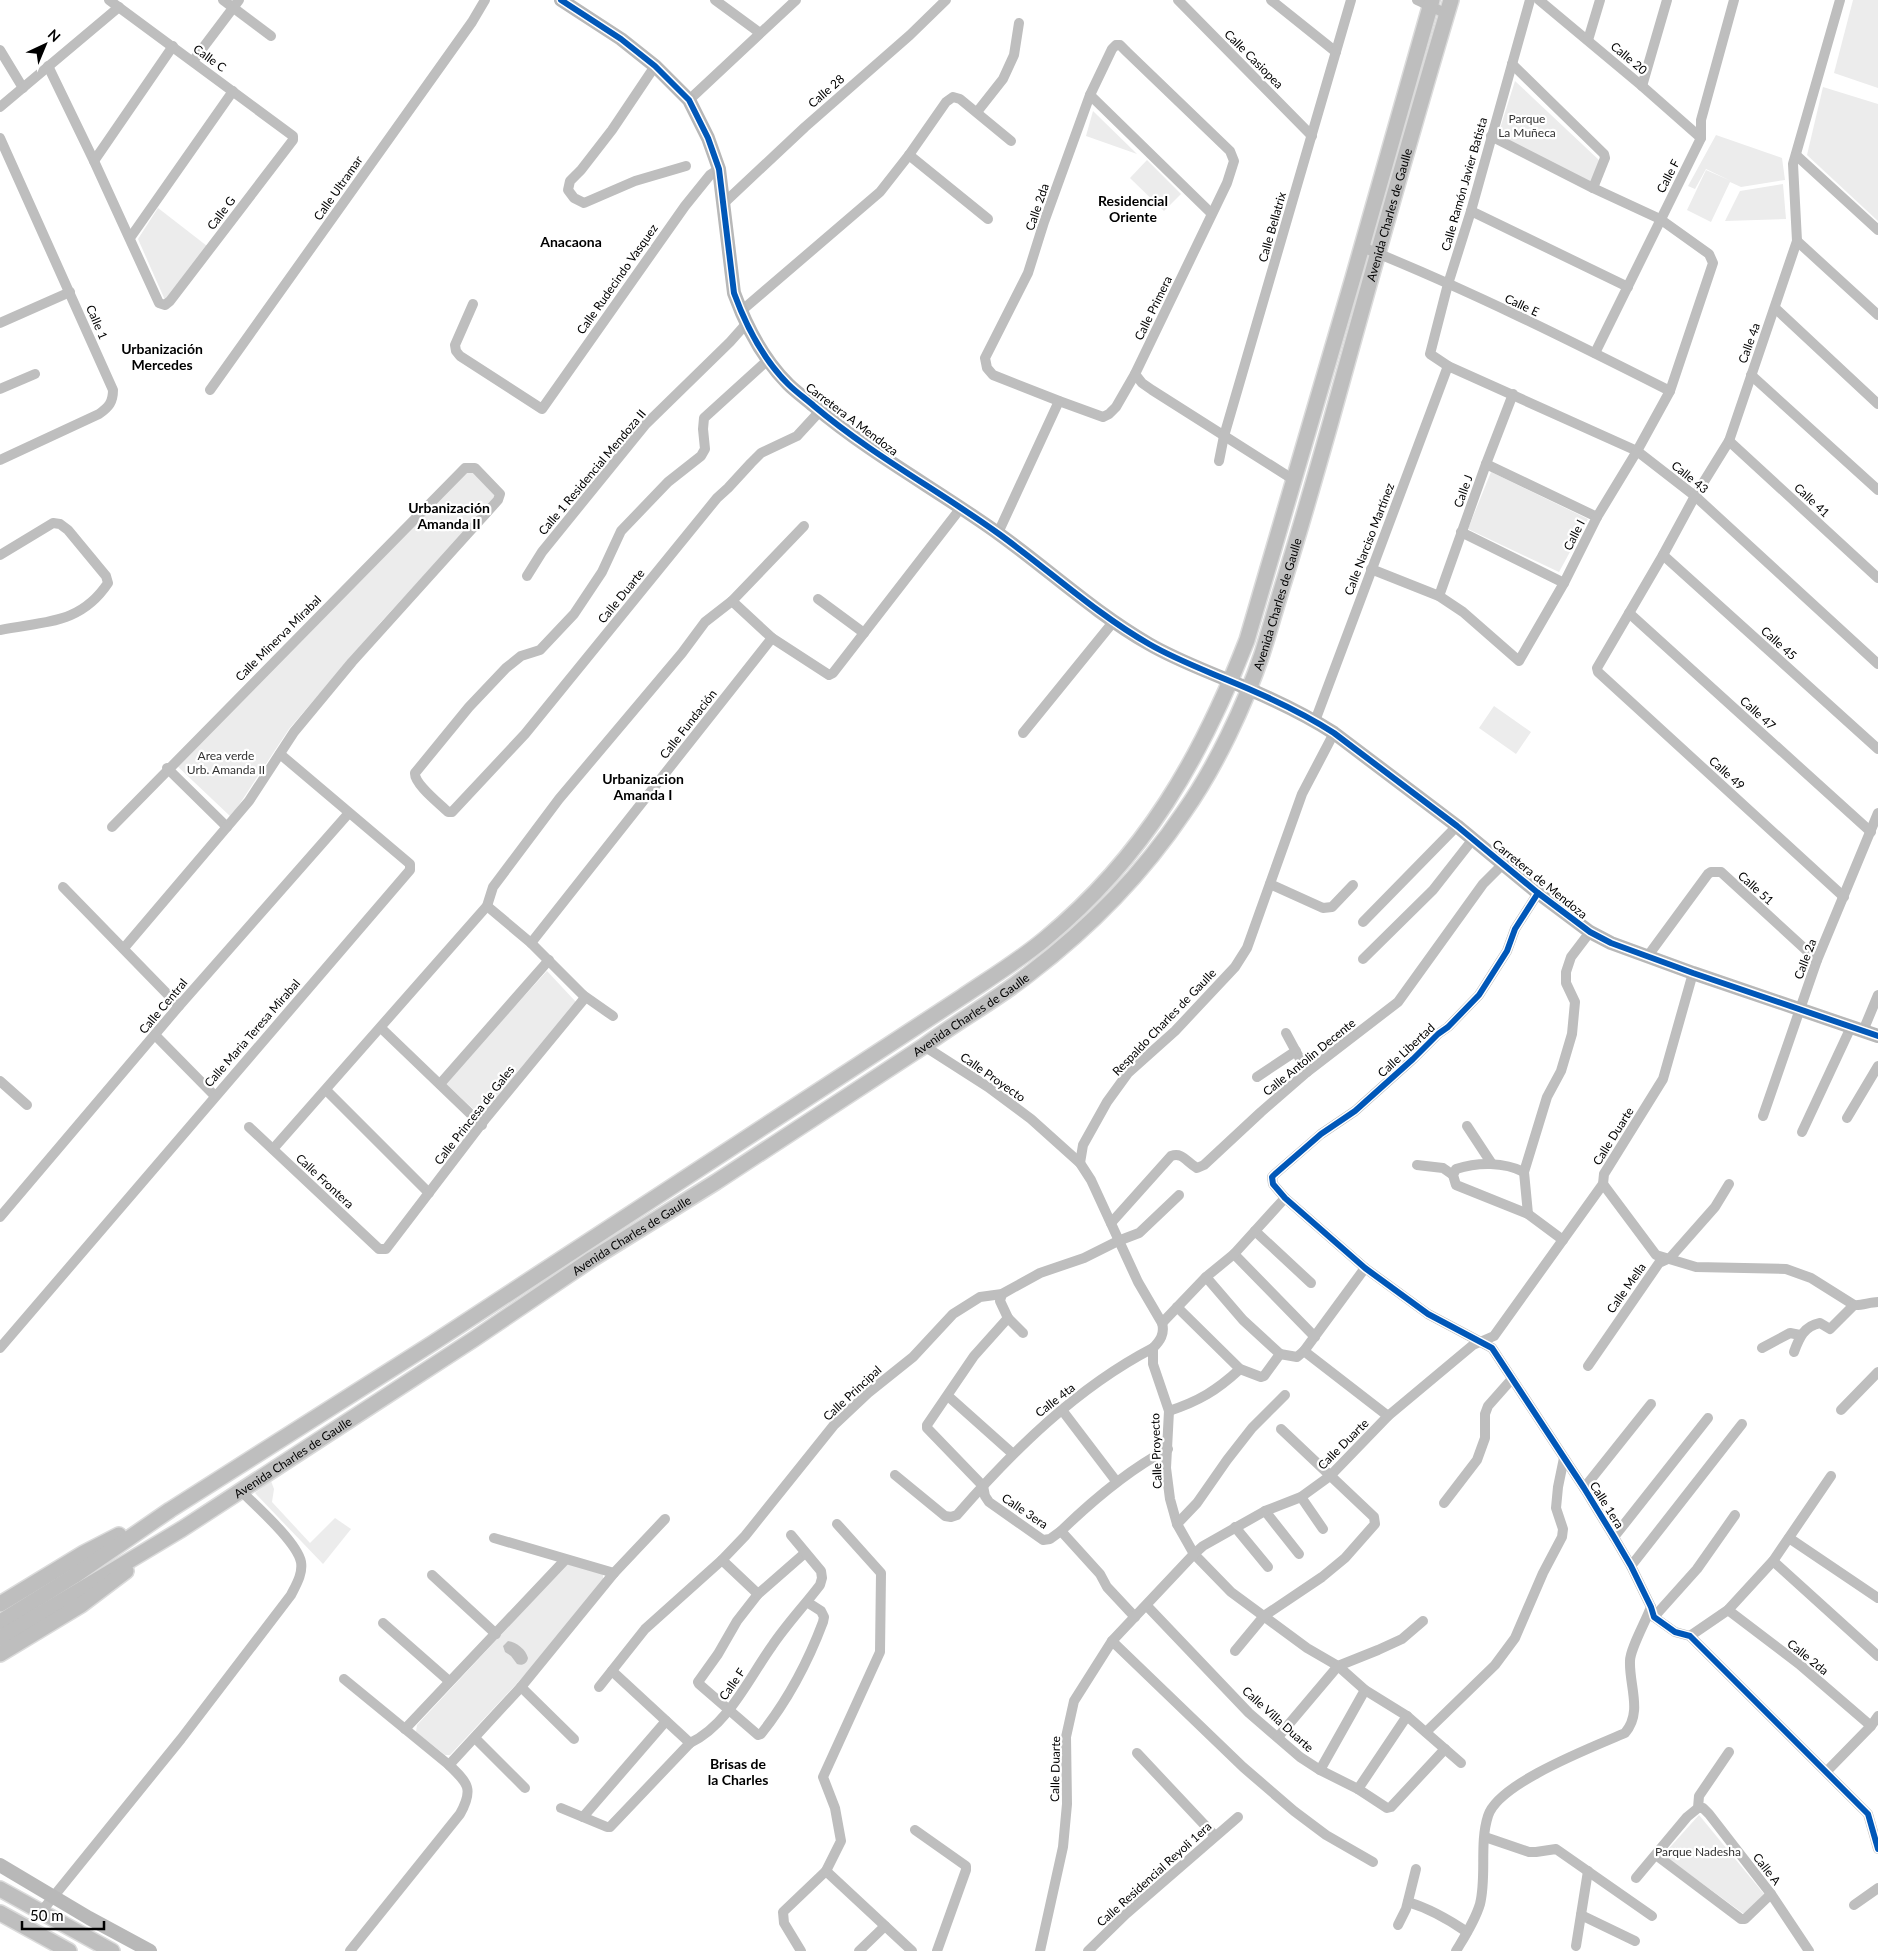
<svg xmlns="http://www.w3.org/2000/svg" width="1878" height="1951" font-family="Lato,sans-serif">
  <rect width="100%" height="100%" fill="#fff"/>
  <g fill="#ececec">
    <polygon points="1853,0 1878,0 1878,88 1834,73"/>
    <polygon points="1515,81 1600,161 1591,184 1497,138"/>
    <polygon points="1823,87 1878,104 1878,221 1807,155"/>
    <polygon points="1093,111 1137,154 1086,136"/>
    <polygon points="1716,135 1782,158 1785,180 1741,187 1730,182 1711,222 1687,210 1706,170 1731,181 1706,169 1695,189 1688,186"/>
    <polygon points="1147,160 1181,194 1164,211 1130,178"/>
    <polygon points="1783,184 1786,219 1725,221 1740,191"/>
    <polygon points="158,208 207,246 165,300 138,239"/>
    <polygon points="470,469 496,497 380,623 289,729 231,817 174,763"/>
    <polygon points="1491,472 1588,519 1559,572 1468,529"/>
    <polygon points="1494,706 1531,732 1516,754 1479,728"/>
    <polygon points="547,971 576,1002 483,1118 445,1083"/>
    <polygon points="271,1481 274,1489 272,1502 310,1543 335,1518 351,1529 323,1564 255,1493"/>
    <polygon points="567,1564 599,1572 603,1575 603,1580 535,1664 450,1755 445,1755 416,1732 417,1725"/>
    <polygon points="1699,1815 1764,1894 1744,1914 1663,1855"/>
  </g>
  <path fill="#bfbfbf" d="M 508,1641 C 517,1642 526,1650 528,1658 C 527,1664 522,1666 517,1664 L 511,1656 L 505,1652 L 503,1646 Z"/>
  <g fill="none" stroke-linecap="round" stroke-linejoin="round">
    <defs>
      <g id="primary">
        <polyline points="0,1604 84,1553 119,1535"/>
        <path d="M 0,1622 L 74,1576 L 170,1510 L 433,1343 L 962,997 C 990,978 1020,960 1046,938 C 1145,856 1201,758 1247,640 L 1353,278 L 1432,0"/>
        <path id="s1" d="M 0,1638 L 182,1529 L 474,1339 L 592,1259 L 716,1182 L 924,1046 C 958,1021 996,1000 1029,974 C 1088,929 1143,873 1184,812 C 1215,768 1245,705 1262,654 C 1270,629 1277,603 1285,578 C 1301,526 1316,474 1331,421 C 1370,280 1409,140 1451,0"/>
        <polyline points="0,1654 81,1605 126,1571"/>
        <polyline points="0,1889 112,1951"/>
        <polyline points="0,1913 69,1951"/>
      </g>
    </defs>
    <use href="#primary" stroke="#dbdbdb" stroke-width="18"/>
    <g stroke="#bebebe" stroke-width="10">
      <polyline points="223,0 271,36"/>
      <polyline points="715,0 760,33"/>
      <polyline points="1178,0 1312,136"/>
      <polyline points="1271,0 1336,52"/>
      <polyline points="1417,0 1447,14"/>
      <polyline points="1530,0 1471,211 1448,284 1430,354 1448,366 1637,451 1695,496 1878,664"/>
      <polyline points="1539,0 1642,86 1701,138"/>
      <polyline points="1840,0 1793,164 1797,241 1729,441 1695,496 1663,555 1597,668 1598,672 1844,897"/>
      <polyline points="1588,40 1600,0"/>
      <polygon points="1116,45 1120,45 1127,52 1230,151 1234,161 1227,183 1135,374 1116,407 1109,414 1103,417 1059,401 993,375 987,368 985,358 1028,273 1044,222 1090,95 1112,49"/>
      <polyline points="0,50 23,88"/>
      <polyline points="193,61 239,0"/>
      <polyline points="1512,64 1604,154 1605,158 1593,188"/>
      <polyline points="48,66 94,161 159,303 165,305 170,301 293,140 293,136 109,0"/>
      <polyline points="655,66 612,130 581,170 570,181 568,190 574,198 584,203 635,181 686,166"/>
      <polyline points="1642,86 1667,0"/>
      <polyline points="1090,95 1211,213"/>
      <polyline points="689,100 796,0"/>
      <polyline points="0,107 119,7"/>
      <polyline points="977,112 1003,79 1014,55 1019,23"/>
      <path d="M 0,138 L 113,390 C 113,402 109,407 99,414 L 0,460"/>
      <polyline points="909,155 988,219"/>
      <polyline points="1796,155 1878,230"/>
      <polyline points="94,161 173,46"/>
      <polyline points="724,203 805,127 910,35 946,0"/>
      <polyline points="1471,211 1628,287"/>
      <polyline points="130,238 233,91"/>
      <polyline points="1797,241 1878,315"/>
      <path d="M 1362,247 C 1467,289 1569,340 1670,391"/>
      <polyline points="473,304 455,345 456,351 460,356 542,409 685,206 710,175 719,169"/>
      <polyline points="1775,308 1878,404"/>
      <polyline points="740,312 880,192 909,155 946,102 953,97 960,99 1011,141"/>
      <polyline points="0,323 70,292"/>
      <polyline points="1595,353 1701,138 1701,120 1734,0"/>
      <path d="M 769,359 L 704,418 L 703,429 L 705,449 L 701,456 L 668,482 L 621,531 L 602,572 L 574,614 L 540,650 L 521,656 L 506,668 L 469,707 L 415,773 C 414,784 440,804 448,812 L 452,812 L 525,734 L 717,498 L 728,488 L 751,463 L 761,453 L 797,436 L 820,411"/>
      <polyline points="1135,374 1142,383 1152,390 1294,480"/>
      <polyline points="1751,375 1878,490"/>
      <polyline points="0,389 35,374"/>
      <polyline points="210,390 472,22 485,0"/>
      <polyline points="1729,441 1878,578"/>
      <polyline points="1219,461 1224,436 1351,0"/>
      <polyline points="1486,464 1597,517"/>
      <polyline points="1461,532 1564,583"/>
      <polyline points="998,533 1059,401"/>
      <path d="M 0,555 L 53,523 L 60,524 L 68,530 L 106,576 L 108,583 C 80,625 44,621 0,630"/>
      <polyline points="1663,555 1878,749"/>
      <polyline points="1371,569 1439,596 1463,612 1519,661 1564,583 1597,517 1637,451 1670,391 1713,263 1709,254 1660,219 1593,188 1491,136"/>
      <polyline points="527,576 542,552 645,425 730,342 746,324"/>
      <polyline points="1439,596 1486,464 1513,394"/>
      <polyline points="818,599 864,633"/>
      <polyline points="732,601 772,638 829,675 833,673 960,509"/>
      <polyline points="1629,613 1871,832"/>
      <polyline points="1315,721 1448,366"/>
      <polyline points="1023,733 1114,621"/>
      <polyline points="167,768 227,827"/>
      <polyline points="112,827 465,468 475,468 500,494 498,500 352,662 294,732 249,801 124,948"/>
      <polyline points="1270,884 1323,908 1332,907 1353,885"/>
      <polyline points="63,887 179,1006"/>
      <polyline points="1538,893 1515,929 1507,951 1479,995 1448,1027 1438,1034 1413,1059 1355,1111 1321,1134 1275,1174 1272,1177 1273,1184 1285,1198 1365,1268 1428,1314 1492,1348 1584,1488 1614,1537 1631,1566 1651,1607 1654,1617 1675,1632 1690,1636 1868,1814 1878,1849"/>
      <polyline points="1363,922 1457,826"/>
      <polyline points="531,943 772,638"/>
      <polyline points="1647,957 1708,874 1711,872 1721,872 1817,960"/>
      <polyline points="1363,959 1433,890 1473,839"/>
      <polyline points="583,995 613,1016"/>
      <polyline points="381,1028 482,1125"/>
      <polyline points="1863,1031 1878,995"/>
      <polyline points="1286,1033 1307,1072"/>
      <polyline points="155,1035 215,1096"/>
      <path d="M 924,1046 L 988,1087 L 1031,1119 L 1080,1163 L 1091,1180 L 1138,1282 L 1162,1323 C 1165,1334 1160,1341 1153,1348 L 1153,1364 L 1169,1411 L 1166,1468 L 1170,1499 L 1177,1524 L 1194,1554 L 1231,1592 L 1307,1648 L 1338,1666 L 1365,1690 L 1407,1716 L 1461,1763"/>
      <polyline points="1257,1077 1296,1051"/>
      <polyline points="0,1081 27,1105"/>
      <polyline points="440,1084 549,960"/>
      <polyline points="326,1090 429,1193"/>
      <polyline points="1763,1116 1817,960 1878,813"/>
      <polyline points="1847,1118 1878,1066"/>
      <polyline points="1467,1126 1492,1164"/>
      <polyline points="249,1127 379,1249 386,1249 486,1118 584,999 583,995 531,943 487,906"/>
      <polyline points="1802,1132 1851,1027"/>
      <polyline points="273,1149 487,906 493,887 559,799 682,653 705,622 732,601 804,526"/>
      <polyline points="1080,1163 1083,1145 1107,1102 1128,1073 1175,1031 1235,967 1247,948 1302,794 1334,733"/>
      <polyline points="1417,1165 1443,1168 1453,1175"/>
      <path d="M 1524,1172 C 1504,1162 1478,1162 1456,1169 L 1453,1175 L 1456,1185 L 1528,1214 L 1563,1240"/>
      <path d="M 1603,1184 L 1656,1255 L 1696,1267 L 1786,1269 L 1811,1278 L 1854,1305 C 1861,1306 1870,1302 1878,1302"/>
      <polyline points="1528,1214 1524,1172 1547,1097 1561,1071 1572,1034 1575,1002 1566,983 1566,972 1571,957 1590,932"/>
      <polyline points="0,1217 179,1006 348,814"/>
      <path d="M 1111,1223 L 1171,1156 C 1183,1152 1186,1162 1197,1168 L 1204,1165 L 1261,1112 L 1307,1072 L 1398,1002 L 1483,884 L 1503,864"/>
      <polyline points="1255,1231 1311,1283"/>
      <polyline points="1234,1254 1315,1337"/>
      <polyline points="1002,1294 1000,1301 1008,1318 974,1356 927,1425 927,1428 983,1486 985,1496 989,1502 1043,1540 1050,1539 1061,1531 1100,1574 1107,1587 1135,1617"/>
      <polyline points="1177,1307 1240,1369 1261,1377 1264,1376 1280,1354 1243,1320 1206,1277"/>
      <polyline points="1008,1318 1023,1333"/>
      <polyline points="1162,1323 1206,1277 1234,1254 1285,1198"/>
      <polyline points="0,1348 410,870 410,864 280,754"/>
      <polyline points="1762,1348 1790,1333 1800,1335"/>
      <polyline points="1304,1351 1365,1268"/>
      <path d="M 1794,1352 C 1799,1338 1804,1326 1820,1323 L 1830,1329 L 1854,1305"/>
      <polyline points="1280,1354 1297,1357 1304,1351 1388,1416"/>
      <polyline points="1588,1366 1659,1263 1670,1258 1715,1207 1729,1184"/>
      <polyline points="948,1396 1013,1454"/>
      <polyline points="1062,1410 1116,1481"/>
      <polyline points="1841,1410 1878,1372"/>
      <path d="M 1169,1411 C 1199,1401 1216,1391 1240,1369"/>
      <path d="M 895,1475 L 945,1516 L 951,1517 L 957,1515 C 1013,1451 1076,1388 1153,1348"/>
      <polyline points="1584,1488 1651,1404"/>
      <polyline points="1301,1497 1323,1529"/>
      <polyline points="1444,1503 1477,1460 1485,1438 1485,1414 1488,1406 1511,1380"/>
      <polyline points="1265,1511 1299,1554"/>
      <polyline points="1177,1524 1197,1503 1227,1460 1252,1428 1285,1395"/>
      <polyline points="1235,1527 1268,1567"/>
      <path d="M 1061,1531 C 1094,1499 1128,1470 1168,1449"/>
      <polyline points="1614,1537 1708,1418"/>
      <polyline points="494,1538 614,1573"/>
      <polyline points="1789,1538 1878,1598"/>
      <path d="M 805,1553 L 758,1594 L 737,1621 L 718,1654 L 698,1682 L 699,1684 L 758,1735 L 761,1734 C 788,1700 808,1662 823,1622 L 824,1617 L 821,1611 L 807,1602"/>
      <polyline points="722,1560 758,1594"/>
      <polyline points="1773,1561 1878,1656"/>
      <polyline points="1631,1566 1742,1424"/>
      <polyline points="432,1575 496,1634"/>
      <polyline points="1147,1606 1249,1713 1300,1757 1320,1770 1358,1789 1387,1808 1391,1807 1445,1749"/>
      <polyline points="1728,1610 1799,1664 1871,1726"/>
      <polyline points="1654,1617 1697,1569 1735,1515"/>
      <polyline points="383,1623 449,1681"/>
      <polyline points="1690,1636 1728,1610 1773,1561 1831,1476"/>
      <polyline points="1112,1641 1243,1767 1294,1811 1326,1835 1373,1862"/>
      <polyline points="1235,1651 1264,1616 1322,1577 1345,1558 1375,1524 1374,1517 1281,1429"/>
      <polyline points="612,1671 690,1743"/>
      <path d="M 344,1679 L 449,1765 C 468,1783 474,1789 460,1814 L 350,1951"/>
      <polyline points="521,1687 574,1739"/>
      <polyline points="599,1687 645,1629 722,1560 745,1536 834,1425 868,1393 913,1357 953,1314 980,1297 1002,1294 1040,1273 1084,1258 1118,1241 1139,1233 1179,1195"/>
      <polyline points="405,1729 565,1560"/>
      <polyline points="1426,1732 1495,1665 1515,1638 1543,1573 1562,1537 1563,1529 1556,1508 1558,1487 1564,1458"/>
      <polyline points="1278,1737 1338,1666 1378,1650 1402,1639 1423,1621"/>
      <polyline points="475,1738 525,1788"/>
      <polyline points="1137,1753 1215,1836"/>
      <polyline points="449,1765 521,1687 614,1573 665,1519"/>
      <polyline points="1320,1770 1365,1690"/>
      <polyline points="1827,1771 1871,1726 1878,1716"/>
      <polyline points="1358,1789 1407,1716"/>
      <path d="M 561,1808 L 607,1827 L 610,1827 L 690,1743 C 728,1725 749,1678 772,1646 C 786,1625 804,1606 820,1585 L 822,1578 L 821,1571 L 791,1535"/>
      <polyline points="1698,1808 1703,1808 1709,1814 1771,1894 1809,1951"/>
      <polyline points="583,1817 666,1721"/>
      <polyline points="915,1830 966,1866 966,1870 937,1951"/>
      <polyline points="1485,1837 1529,1852 1536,1852 1556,1849 1652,1916"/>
      <polyline points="1656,1855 1741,1919 1745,1919 1771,1894"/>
      <polyline points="826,1871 912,1951"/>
      <polyline points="1636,1878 1687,1817 1698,1808 1699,1796 1729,1752"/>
      <path d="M 1408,1902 C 1431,1909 1448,1919 1467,1932"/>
      <polyline points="1854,1905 1878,1888"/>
      <path d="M 41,1912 L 181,1739 L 291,1595 C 296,1585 303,1574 301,1562 C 297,1542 255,1505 240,1490"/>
      <polyline points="1581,1915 1635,1941"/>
      <polyline points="1398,1925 1406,1909 1416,1869"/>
      <polyline points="1576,1946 1588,1871"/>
      <polyline points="801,1951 784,1923 783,1912 826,1871 841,1841 835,1808 823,1777 880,1652 881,1573 837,1524"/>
      <polyline points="859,1951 885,1926"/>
      <polyline points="1040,1951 1063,1847 1067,1804 1066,1737 1074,1701 1112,1641 1194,1554 1203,1546 1265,1511 1301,1497 1330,1476 1388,1416 1473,1345 1494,1336 1603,1184 1604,1174 1663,1079 1693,973"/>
      <polyline points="1088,1951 1126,1914 1238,1817"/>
      <path d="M 1456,1951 C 1465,1936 1475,1921 1480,1904 C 1487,1876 1479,1844 1488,1816 C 1498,1783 1593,1747 1625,1733 C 1643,1712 1629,1686 1630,1661 C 1630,1649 1646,1621 1651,1607"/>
    </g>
    <g stroke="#b8b8b8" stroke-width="14">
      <path d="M 561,0 L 621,39 L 655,66 L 689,100 L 708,138 L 719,169 L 734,293 C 746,326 763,359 788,384 C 796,392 806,399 814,406 C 872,455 938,490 999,534 C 1049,570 1095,613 1149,644 C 1173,658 1199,668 1225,679 C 1262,694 1300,711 1334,733 L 1457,826 L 1538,893 L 1590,932 L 1611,943 L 1693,973 L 1878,1036"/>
      <polyline points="0,1865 89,1918 150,1951"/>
    </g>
    <use href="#primary" stroke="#bebebe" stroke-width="15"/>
    <defs>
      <g id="cycleway">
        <path d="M 561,0 L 621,39 L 655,66 L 689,100 L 708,138 L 719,169 L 734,293 C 746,326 763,359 788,384 C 796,392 806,399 814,406 C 872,455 938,490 999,534 C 1049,570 1095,613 1149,644 C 1173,658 1199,668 1225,679 C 1262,694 1300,711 1334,733 L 1457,826 L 1538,893 L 1590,932 L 1611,943 L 1693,973 L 1878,1036"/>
        <polyline points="1538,893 1515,929 1507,951 1479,995 1448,1027 1438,1034 1413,1059 1355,1111 1321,1134 1275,1174 1272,1177 1273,1184 1285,1198 1365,1268 1428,1314 1492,1348 1584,1488 1614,1537 1631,1566 1651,1607 1654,1617 1675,1632 1690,1636 1868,1814 1878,1849"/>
      </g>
    </defs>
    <use href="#cycleway" stroke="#fff" stroke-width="9"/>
    <use href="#cycleway" stroke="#0057b8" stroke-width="6"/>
  </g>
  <g text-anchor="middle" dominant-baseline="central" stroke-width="4.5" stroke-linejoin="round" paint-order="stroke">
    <g font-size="12" fill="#000" stroke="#fff">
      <text transform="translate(210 58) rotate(36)">Calle C</text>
      <text transform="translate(1629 58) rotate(40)">Calle 20</text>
      <text transform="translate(1254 59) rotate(45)">Calle Casiopea</text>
      <text transform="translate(826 91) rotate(-41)">Calle 28</text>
      <text transform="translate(1668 176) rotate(-63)">Calle F</text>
      <text transform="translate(1464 184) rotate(-74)">Calle Ramón Javier Batista</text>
      <text transform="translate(338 188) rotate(-55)">Calle Ultramar</text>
      <text transform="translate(1037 207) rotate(-71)">Calle 2da</text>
      <text transform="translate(221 213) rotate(-53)">Calle G</text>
      <text stroke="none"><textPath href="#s1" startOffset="2084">Avenida Charles de Gaulle</textPath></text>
      <text transform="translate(1272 227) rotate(-74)">Calle Bellatrix</text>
      <text transform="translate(617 279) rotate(-55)">Calle Rudecindo Vasquez</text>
      <text transform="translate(1522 305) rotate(25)">Calle E</text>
      <text transform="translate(1153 308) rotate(-64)">Calle Primera</text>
      <text transform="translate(97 322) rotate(67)">Calle 1</text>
      <text transform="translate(1749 343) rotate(-70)">Calle 4a</text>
      <text transform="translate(852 419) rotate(37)">Carretera A Mendoza</text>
      <text transform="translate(592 472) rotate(-50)">Calle 1 Residencial Mendoza II</text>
      <text transform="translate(1690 477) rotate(39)">Calle 43</text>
      <text transform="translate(1463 491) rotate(-70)">Calle J</text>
      <text transform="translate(1812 500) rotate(43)">Calle 41</text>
      <text transform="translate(1574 535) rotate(-63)">Calle I</text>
      <text transform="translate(1369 539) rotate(-69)">Calle Narciso Martínez</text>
      <text transform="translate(621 596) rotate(-51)">Calle Duarte</text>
      <text stroke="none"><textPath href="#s1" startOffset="1679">Avenida Charles de Gaulle</textPath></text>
      <text transform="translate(278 638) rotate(-45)">Calle Minerva Mirabal</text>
      <text transform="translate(1779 643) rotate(42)">Calle 45</text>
      <text transform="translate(1758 713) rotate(42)">Calle 47</text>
      <text transform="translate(688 724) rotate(-52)">Calle Fundación</text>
      <text transform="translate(1727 773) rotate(42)">Calle 49</text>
      <text transform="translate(1540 879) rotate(39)">Carretera de Mendoza</text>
      <text transform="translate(1756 888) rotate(42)">Calle 51</text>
      <text transform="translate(1805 959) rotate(-69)">Calle 2a</text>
      <text transform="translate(163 1006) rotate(-50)">Calle Central</text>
      <text stroke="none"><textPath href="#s1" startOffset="1154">Avenida Charles de Gaulle</textPath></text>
      <text transform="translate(1164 1022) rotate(-46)">Respaldo Charles de Gaulle</text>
      <text transform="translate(252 1033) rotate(-49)">Calle Maria Teresa Mirabal</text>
      <text transform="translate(1406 1050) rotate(-43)">Calle Libertad</text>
      <text transform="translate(1309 1057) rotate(-39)">Calle Antolin Decente</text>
      <text transform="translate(993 1077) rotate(35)">Calle Proyecto</text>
      <text transform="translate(474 1115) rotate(-52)">Calle Princesa de Gales</text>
      <text transform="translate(1613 1136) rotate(-58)">Calle Duarte</text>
      <text transform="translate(325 1181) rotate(43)">Calle Frontera</text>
      <text stroke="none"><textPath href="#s1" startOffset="749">Avenida Charles de Gaulle</textPath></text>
      <text transform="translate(1626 1288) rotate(-55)">Calle Mella</text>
      <text transform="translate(852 1393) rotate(-43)">Calle Principal</text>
      <text transform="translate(1055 1400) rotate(-38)">Calle 4ta</text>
      <text transform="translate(1343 1444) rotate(-45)">Calle Duarte</text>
      <text transform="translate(1156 1451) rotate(-92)">Calle Proyecto</text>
      <text stroke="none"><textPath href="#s1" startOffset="344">Avenida Charles de Gaulle</textPath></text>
      <text transform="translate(1607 1505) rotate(58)">Calle 1era</text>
      <text transform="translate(1025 1511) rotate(34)">Calle 3era</text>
      <text transform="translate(1808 1657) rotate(39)">Calle 2da</text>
      <text transform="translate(732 1684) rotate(-55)">Calle F</text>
      <text transform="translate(1278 1719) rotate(42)">Calle Villa Duarte</text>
      <text transform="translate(1055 1769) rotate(-89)">Calle Duarte</text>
      <text transform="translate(1767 1869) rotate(52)">Calle A</text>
      <text transform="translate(1154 1874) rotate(-42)">Calle Residencial Reyoli 1era</text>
    </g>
    <g font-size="12" fill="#333" stroke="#fff">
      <text x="1527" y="118">Parque<tspan x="1527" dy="14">La Muñeca</tspan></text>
      <text x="226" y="755">Area verde<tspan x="226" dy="14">Urb. Amanda II</tspan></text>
      <text x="1698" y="1851">Parque Nadesha</text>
    </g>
    <g font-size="14" font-weight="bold" fill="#000" stroke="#fff">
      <text x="1133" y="200">Residencial<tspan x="1133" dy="16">Oriente</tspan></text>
      <text x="571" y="241">Anacaona</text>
      <text x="162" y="348">Urbanización<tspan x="162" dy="16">Mercedes</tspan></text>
      <text x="449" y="507">Urbanización<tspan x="449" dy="16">Amanda II</tspan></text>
      <text x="643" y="778">Urbanizacion<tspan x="643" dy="16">Amanda I</tspan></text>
      <text x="738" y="1763">Brisas de<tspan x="738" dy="16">la Charles</tspan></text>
    </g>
  </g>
  <g transform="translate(45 45) rotate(44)" stroke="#ffffff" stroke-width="4" paint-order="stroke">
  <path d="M0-4L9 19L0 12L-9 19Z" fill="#000000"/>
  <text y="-8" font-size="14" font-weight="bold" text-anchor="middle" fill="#000000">N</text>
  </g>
  <path d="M22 1921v8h82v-8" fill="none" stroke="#000000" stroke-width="2.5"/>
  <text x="30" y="1921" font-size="15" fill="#000000" stroke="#ffffff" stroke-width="4" paint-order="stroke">50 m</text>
</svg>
